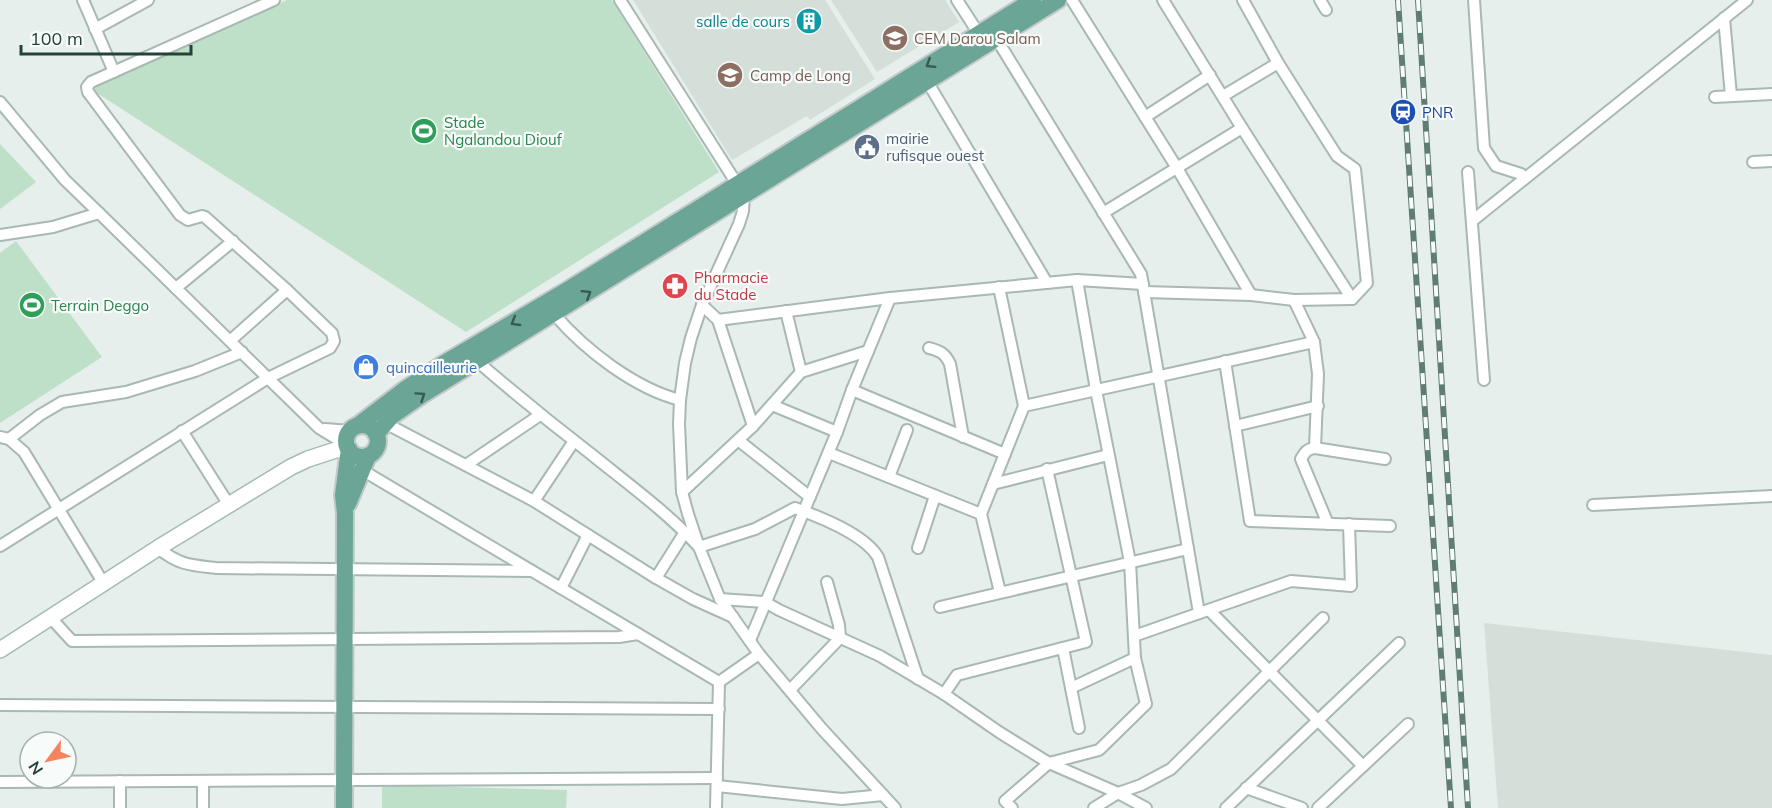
<svg xmlns="http://www.w3.org/2000/svg" width="1772" height="808" font-family="Mulish,sans-serif">
  <rect width="100%" height="100%" fill="#e6efeb"/>
  <g fill="#d4dfda">
    <polygon points="633,0 825,0 875,79 810,120 807,116 732,160"/>
    <polygon points="831,0 945,0 959,22 877,72"/>
    <polygon points="1484,623 1772,655 1772,808 1498,808"/>
  </g>
  <g fill="#bfe0c8">
    <polygon points="287,0 612,0 719,172 466,332 91,89"/>
    <polygon points="0,144 36,182 0,209"/>
    <polygon points="16,241 102,357 0,423 0,253"/>
    <polygon points="382,785 567,790 566,808 382,808"/>
  </g>
  <g fill="none" stroke-linecap="round" stroke-linejoin="round">
    <defs>
      <g id="street">
        <polyline points="83,0 114,72"/>
        <polyline points="620,0 744,195 743,211 739,224 702,305 691,338 685,363 680,400 679,424 682,492 688,514 699,547 720,599 759,654 822,729 895,808"/>
        <polyline points="957,0 979,34"/>
        <polyline points="1072,0 1177,168 1251,295"/>
        <polyline points="1163,0 1242,128 1352,299"/>
        <polyline points="1320,0 1326,10"/>
        <polyline points="1474,0 1484,148 1496,166 1521,174 1525,178"/>
        <polyline points="1724,18 1731,96"/>
        <polyline points="95,29 148,0"/>
        <polyline points="996,38 1141,274 1199,613"/>
        <polyline points="927,81 1047,283"/>
        <polyline points="1223,96 1278,63"/>
        <polyline points="1715,97 1772,94"/>
        <polyline points="0,102 65,180 99,213 319,428 347,445"/>
        <polyline points="1145,117 1210,75"/>
        <polyline points="1753,162 1772,161"/>
        <polyline points="1468,172 1484,380"/>
        <polyline points="1103,213 1242,128"/>
        <polyline points="1472,221 1747,0"/>
        <polyline points="0,235 53,227 99,213"/>
        <polyline points="999,287 1024,406 981,514 1000,592"/>
        <polyline points="176,288 233,241"/>
        <polyline points="1144,292 1251,295 1294,300 1352,299 1367,283 1355,169 1337,156 1278,63 1243,0"/>
        <polyline points="1294,300 1314,342 1318,374 1315,448"/>
        <polyline points="702,305 718,320 753,426"/>
        <polyline points="786,311 801,372"/>
        <path d="M 554,314 C 585,350 634,388 680,400"/>
        <polyline points="718,320 890,298 1077,280 1143,284"/>
        <polyline points="231,340 287,290"/>
        <path d="M 929,348 C 940,351 945,353 950,364 L 963,437"/>
        <path d="M 477,361 C 514,393 552,424 591,454 C 628,484 667,512 699,547 L 755,529 L 795,508 C 820,517 864,534 878,557 L 918,679"/>
        <polyline points="1225,361 1250,521 1390,526"/>
        <polyline points="852,390 1005,454"/>
        <polyline points="772,405 837,432"/>
        <polyline points="1024,406 1314,342"/>
        <polyline points="385,423 534,501 656,578 693,599 733,617"/>
        <polyline points="1235,426 1318,406"/>
        <polyline points="325,429 350,431"/>
        <polyline points="182,431 229,505"/>
        <polyline points="0,437 9,439 24,452 104,584"/>
        <polyline points="9,439 40,415 62,402 126,392 195,371 242,352"/>
        <polyline points="738,440 810,497"/>
        <polyline points="829,453 981,514"/>
        <polyline points="466,465 540,415"/>
        <polyline points="362,470 719,682"/>
        <polyline points="889,477 907,430"/>
        <polyline points="993,484 1108,455"/>
        <polyline points="682,492 753,426 801,372 868,351"/>
        <polyline points="534,501 574,441"/>
        <polyline points="1593,505 1772,496"/>
        <path d="M 1328,524 L 1301,459 C 1305,452 1307,449 1315,448 L 1385,459"/>
        <polyline points="0,546 268,378 330,348 334,341 332,333 287,290 205,217 202,216 188,220 180,215 88,92 87,87 91,82 274,0"/>
        <path d="M 158,548 C 179,565 190,565 216,568 L 532,571"/>
        <polyline points="918,548 935,496"/>
        <polyline points="656,578 685,532"/>
        <polyline points="561,588 588,535"/>
        <polyline points="720,599 765,602 779,610 880,656 944,694 999,732 1049,763 1118,793 1146,808"/>
        <polyline points="940,607 1188,549"/>
        <polyline points="1209,610 1363,766"/>
        <polyline points="51,618 72,641 619,637 638,634"/>
        <polyline points="1134,636 1291,581 1351,586 1349,524"/>
        <polyline points="750,640 837,432 852,390 890,298"/>
        <polyline points="1063,648 1079,728"/>
        <polyline points="719,682 759,654"/>
        <polyline points="1071,688 1135,658"/>
        <polyline points="790,690 840,638 839,625 827,582"/>
        <polyline points="944,694 957,675 1086,642 1047,469"/>
        <polyline points="0,705 719,709"/>
        <polyline points="120,781 120,808"/>
        <polyline points="0,782 717,778"/>
        <polyline points="717,786 842,799 883,795"/>
        <polyline points="1246,788 1302,808"/>
        <polyline points="203,808 203,781"/>
        <polyline points="716,808 719,682"/>
        <polyline points="1012,808 1005,801 1049,763 1099,750 1146,704 1135,658 1130,562 1096,390 1077,280"/>
        <polyline points="1094,808 1118,793 1141,785 1171,769 1323,618"/>
        <polyline points="1226,808 1399,643"/>
        <polyline points="1318,808 1408,724"/>
      </g>
      <polyline id="secondary" points="0,650 158,548 291,467 308,459 348,446"/>
      <g id="primary">
        <circle cx="362" cy="441" r="16"/>
        <polyline points="357,426 404,390 443,364 566,291 1033,0"/>
        <polyline points="376,434 392,416 422,395 1058,0"/>
        <polyline points="348,504 368,456"/>
        <polyline points="344,808 345,513 343,495 349,449"/>
      </g>
    </defs>
    <use href="#street" stroke="#a8b8b2" stroke-width="14"/>
    <use href="#secondary" stroke="#a4bbb3" stroke-width="18"/>
    <use href="#primary" stroke="#c2cac8" stroke-width="20"/>
    <use href="#street" stroke="#fff" stroke-width="10"/>
    <use href="#secondary" stroke="#fff" stroke-width="15"/>
    <use href="#primary" stroke="#6aa596" stroke-width="16"/>
    <defs>
      <g id="rail">
        <polyline points="1398,0 1451,808"/>
        <polyline points="1418,0 1468,808"/>
      </g>
    </defs>
    <use href="#rail" stroke="#5f7d75" stroke-width="6"/>
    <use href="#rail" stroke="#f7fbf9" stroke-width="4" stroke-dasharray="11" stroke-linecap="butt"/>
  </g>
  <defs><path id="oneway-chevron" d="M-2-3.5L2.5 0L-2 3.5" fill="none" stroke-width="1.6" stroke-linecap="round" stroke-linejoin="round" transform="scale(1.5)"/></defs>
  <g stroke="#365b51">
    <use href="#oneway-chevron" transform="translate(930 64) rotate(148)"/>
    <use href="#oneway-chevron" transform="translate(587 294) rotate(-32)"/>
    <use href="#oneway-chevron" transform="translate(515 322) rotate(149)"/>
    <use href="#oneway-chevron" transform="translate(421 396) rotate(-34)"/>
  </g>
  <defs>
    <symbol id="building-disc" viewBox="-11 -11 22 22"><circle r="9.5" fill="#0f9aa8" stroke="#f7fbf9"/><path d="M-4-6H4V6H1V3H-1V6H-4ZM-2.5-4.3h1.7v1.8h-1.7ZM.8-4.3h1.7v1.8H.8ZM-2.5-1h1.7V.8h-1.7ZM.8-1h1.7V.8H.8Z" fill="#fff"/></symbol>
    <symbol id="school-disc" viewBox="-11 -11 22 22"><circle r="9.5" fill="#8d6e63" stroke="#f7fbf9"/><path d="M0-5L7-2L0 1L-7-2ZM-4 1L0 2.5L4 1V4Q0 6-4 4Z" fill="#fff"/></symbol>
    <symbol id="station-disc" viewBox="-11 -11 22 22"><circle r="9.5" fill="#1a4fb4" stroke="#f7fbf9"/><path d="M-3-6H3Q5-6 5-4V2Q5 4 3 4L4.5 6H3L1.5 4h-3L-3 6H-4.5L-3 4Q-5 4-5 2V-4Q-5-6-3-6ZM-3.5-4v3h7v-3ZM-3.5 1v1.5H-2V1ZM2 1v1.5H3.5V1Z" fill="#fff"/></symbol>
    <symbol id="stadium-disc" viewBox="-11 -11 22 22"><circle r="9.5" fill="#2e9e5b" stroke="#f7fbf9"/><path d="M0-5a6.5 5 0 1 0 0 10a6.5 5 0 1 0 0-10ZM-3.5-1.8h7v3.6h-7Z" fill="#fff"/></symbol>
    <symbol id="civic-disc" viewBox="-11 -11 22 22"><circle r="9.5" fill="#5c6f8a" stroke="#f7fbf9"/><path d="M-.6-6.5H3V-4.5H.6V-3L4-1V1h2V6H-6V1h2V-1L-.6-3ZM-1.2 2.5V6h2.4V2.5Z" fill="#fff"/></symbol>
    <symbol id="pharmacy-disc" viewBox="-11 -11 22 22"><circle r="9.5" fill="#e0444e" stroke="#f7fbf9"/><path d="M-2-6h4v4h4v4h-4v4h-4v-4h-4v-4h4Z" fill="#fff"/></symbol>
    <symbol id="shop-disc" viewBox="-11 -11 22 22"><circle r="9.5" fill="#3f7fe0" stroke="#f7fbf9"/><path d="M-5-2.5h2.3a2.7 3.5 0 0 1 5.4 0H5L5.5 6h-11ZM-1.5-2.5h3a1.5 2.3 0 0 0-3 0Z" fill="#fff"/></symbol>
  </defs>
  <g fill-rule="evenodd">
    <use href="#building-disc" x="794" y="6" width="30" height="30"/>
    <use href="#school-disc" x="880" y="23" width="30" height="30"/>
    <use href="#school-disc" x="715" y="60" width="30" height="30"/>
    <use href="#station-disc" x="1388" y="97" width="30" height="30"/>
    <use href="#stadium-disc" x="409" y="116" width="30" height="30"/>
    <use href="#civic-disc" x="852" y="132" width="30" height="30"/>
    <use href="#pharmacy-disc" x="660" y="271" width="30" height="30"/>
    <use href="#stadium-disc" x="17" y="290" width="30" height="30"/>
    <use href="#shop-disc" x="351" y="352" width="30" height="30"/>
  </g>
  <g text-anchor="middle" dominant-baseline="central" stroke-width="4.5" stroke-linejoin="round" paint-order="stroke">
    <g font-size="15" fill="#0d838f" stroke="#f7fbf9" text-anchor="end">
      <text x="790" y="21">salle de cours</text>
    </g>
    <g font-size="15" fill="#785e54" stroke="#f7fbf9" text-anchor="start">
      <text x="914" y="38">CEM Darou Salam</text>
      <text x="750" y="75">Camp de Long</text>
    </g>
    <g font-size="15" fill="#164399" stroke="#f7fbf9" text-anchor="start">
      <text x="1422" y="112">PNR</text>
    </g>
    <g font-size="15" fill="#27864d" stroke="#f7fbf9" text-anchor="start">
      <text x="444" y="122">Stade<tspan x="444" dy="17">Ngalandou Diouf</tspan></text>
      <text x="51" y="305">Terrain Deggo</text>
    </g>
    <g font-size="15" fill="#4e5e75" stroke="#f7fbf9" text-anchor="start">
      <text x="886" y="138">mairie<tspan x="886" dy="17">rufisque ouest</tspan></text>
    </g>
    <g font-size="15" fill="#be3a42" stroke="#f7fbf9" text-anchor="start">
      <text x="694" y="277">Pharmacie<tspan x="694" dy="17">du Stade</tspan></text>
    </g>
    <g font-size="15" fill="#366cbe" stroke="#f7fbf9" text-anchor="start">
      <text x="386" y="367">quincailleurie</text>
    </g>
  </g>
  <g transform="translate(48 760) rotate(237)"><circle r="28" fill="#f7fbf9" stroke="#a3b1ad" stroke-width="1.5"/>
  <path d="M0-4.5L10 22L0 15L-10 22Z" fill="#f4845f"/>
  <text y="-9" font-size="16" font-weight="bold" text-anchor="middle" fill="#24423a">N</text>
  </g>
  <path d="M21 45v9h170v-9" fill="none" stroke="#24423a" stroke-width="3"/>
  <text x="30" y="45" font-size="18" fill="#24423a" stroke="#f7fbf9" stroke-width="4.5" paint-order="stroke">100 m</text>
</svg>
